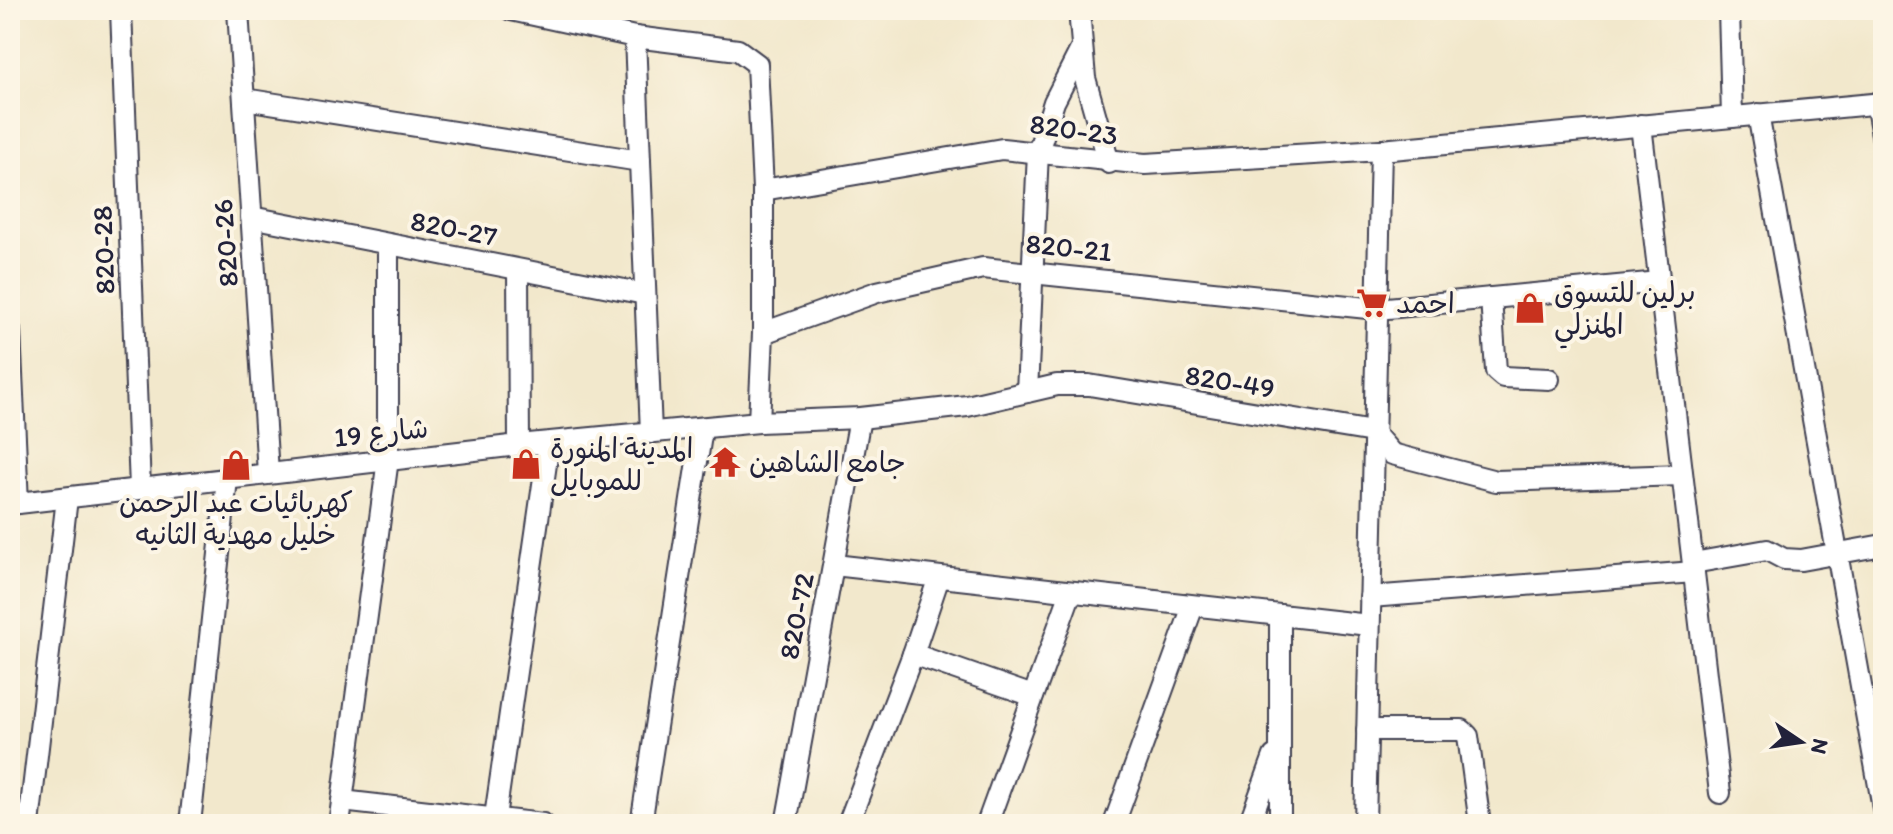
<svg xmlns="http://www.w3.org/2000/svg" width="1893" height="834" font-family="Itim,'Playpen Sans Arabic',sans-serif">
  <rect width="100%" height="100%" fill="#fcf5e5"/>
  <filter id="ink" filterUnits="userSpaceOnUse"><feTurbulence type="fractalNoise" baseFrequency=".0125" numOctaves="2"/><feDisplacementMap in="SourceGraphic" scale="16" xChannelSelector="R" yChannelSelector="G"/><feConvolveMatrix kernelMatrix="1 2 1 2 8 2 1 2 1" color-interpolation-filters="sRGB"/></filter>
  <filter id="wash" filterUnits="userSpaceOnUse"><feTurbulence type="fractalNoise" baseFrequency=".006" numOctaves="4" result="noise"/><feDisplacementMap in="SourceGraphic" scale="32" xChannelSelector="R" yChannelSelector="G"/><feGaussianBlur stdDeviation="1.8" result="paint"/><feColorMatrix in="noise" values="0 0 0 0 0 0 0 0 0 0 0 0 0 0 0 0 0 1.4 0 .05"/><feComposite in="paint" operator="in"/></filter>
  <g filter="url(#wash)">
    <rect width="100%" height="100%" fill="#f2e8cc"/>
  </g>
  <g filter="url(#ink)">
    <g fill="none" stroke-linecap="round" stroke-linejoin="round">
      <defs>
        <g id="minor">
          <polyline points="121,10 140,488"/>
          <polyline points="238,10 268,473"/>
          <polyline points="511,10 635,37 738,50 757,64 763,190 763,333 759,422"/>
          <polyline points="1079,10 1085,78 1109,163"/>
          <polyline points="1729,10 1732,117"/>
          <polyline points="635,37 651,433"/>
          <polyline points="244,99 640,161"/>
          <polyline points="1876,103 1883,140"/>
          <polyline points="1758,114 1883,808"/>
          <polyline points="1641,125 1720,793"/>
          <polyline points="763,190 1002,149 1145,164 1381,150 1883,103"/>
          <polyline points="251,217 645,294"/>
          <polyline points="518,270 519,445"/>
          <polyline points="1491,298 1496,371 1503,377 1549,379"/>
          <polyline points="10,330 18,503"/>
          <polyline points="763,333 877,292 983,268 1377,309 1659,282"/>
          <polyline points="1027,392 1038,152 1054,102 1081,49"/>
          <polyline points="10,504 519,445 759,422 860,418 967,406 1057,385 1089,385 1373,432 1392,454 1496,481 1682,475"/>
          <polyline points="1693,563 1767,550 1784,559 1801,560 1883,545"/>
          <polyline points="834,565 1369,625"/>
          <polyline points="939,577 913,654 1033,696"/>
          <polyline points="1370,597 1694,572"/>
          <polyline points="1367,730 1462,730 1468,736 1480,824"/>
          <polyline points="342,801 543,824"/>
          <polyline points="495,817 549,443"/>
          <polyline points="29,824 67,498"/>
          <polyline points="190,824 227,479"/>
          <polyline points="339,824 388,459 388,244"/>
          <polyline points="641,824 702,429"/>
          <polyline points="786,824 860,418"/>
          <polyline points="848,824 913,654"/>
          <polyline points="987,824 1071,592"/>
          <polyline points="1114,824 1193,606"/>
          <polyline points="1249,824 1274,756"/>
          <polyline points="1280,824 1280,615"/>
          <polyline points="1365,824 1381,150"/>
        </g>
      </defs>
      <use href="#minor" stroke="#414051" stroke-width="24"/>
      <use href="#minor" stroke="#fff" stroke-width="20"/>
    </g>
  </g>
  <defs>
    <symbol id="supermarket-bare" viewBox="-9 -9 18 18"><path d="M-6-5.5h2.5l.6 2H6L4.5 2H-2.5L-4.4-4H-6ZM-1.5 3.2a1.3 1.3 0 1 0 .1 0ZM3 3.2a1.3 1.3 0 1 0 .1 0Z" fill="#c8321e" stroke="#fcf5e5" stroke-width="2.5" paint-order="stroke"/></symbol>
    <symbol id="shop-bare" viewBox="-9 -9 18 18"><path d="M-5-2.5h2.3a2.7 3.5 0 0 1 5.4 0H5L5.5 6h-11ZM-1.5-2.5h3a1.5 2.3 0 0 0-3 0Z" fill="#c8321e" stroke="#fcf5e5" stroke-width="2.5" paint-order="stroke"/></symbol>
    <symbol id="temple-bare" viewBox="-9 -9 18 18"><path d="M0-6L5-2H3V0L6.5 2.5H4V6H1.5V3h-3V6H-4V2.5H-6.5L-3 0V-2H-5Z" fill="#c8321e" stroke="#fcf5e5" stroke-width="2.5" paint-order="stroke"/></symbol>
  </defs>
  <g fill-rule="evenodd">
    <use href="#supermarket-bare" x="1350" y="281" width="44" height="44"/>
    <use href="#shop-bare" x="1508" y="286" width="44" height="44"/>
    <use href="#temple-bare" x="703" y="440" width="44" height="44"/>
    <use href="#shop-bare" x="504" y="442" width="44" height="44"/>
    <use href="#shop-bare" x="214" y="443" width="44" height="44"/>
  </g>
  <g text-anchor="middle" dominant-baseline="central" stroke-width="8" stroke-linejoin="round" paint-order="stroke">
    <g font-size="28" fill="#22223b" stroke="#fcf5e5">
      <text transform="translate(1074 129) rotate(8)">820-23</text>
      <text transform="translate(454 228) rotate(11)">820-27</text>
      <text transform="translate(225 243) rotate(-94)">820-26</text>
      <text transform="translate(1069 247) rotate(6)">820-21</text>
      <text transform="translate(103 250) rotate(-92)">820-28</text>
      <text transform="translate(1230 381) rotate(9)">820-49</text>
      <text transform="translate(381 432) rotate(-6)">شارع 19</text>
      <text transform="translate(796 616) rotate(-79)">820-72</text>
    </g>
    <g font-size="28" fill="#22223b" stroke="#fcf5e5" text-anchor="start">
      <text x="1554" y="292">برلين للتسوق<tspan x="1554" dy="32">المنزلي</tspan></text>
      <text x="1396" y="303">احمد</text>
      <text x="550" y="448">المدينة المنورة<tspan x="550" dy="32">للموبايل</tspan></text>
      <text x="749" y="462">جامع الشاهين</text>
      <text x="236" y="502" text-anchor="middle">كهربائيات عبد الرحمن<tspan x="236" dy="32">خليل مهدية الثانيه</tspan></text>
    </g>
  </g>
  <rect width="1893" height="834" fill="none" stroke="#fcf5e5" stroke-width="40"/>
  <g transform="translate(1801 742) rotate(103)" stroke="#fcf5e5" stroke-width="6" paint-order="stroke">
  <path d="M0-6L14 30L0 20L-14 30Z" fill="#22223b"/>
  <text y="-12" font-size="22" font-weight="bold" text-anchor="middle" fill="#22223b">N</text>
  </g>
</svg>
